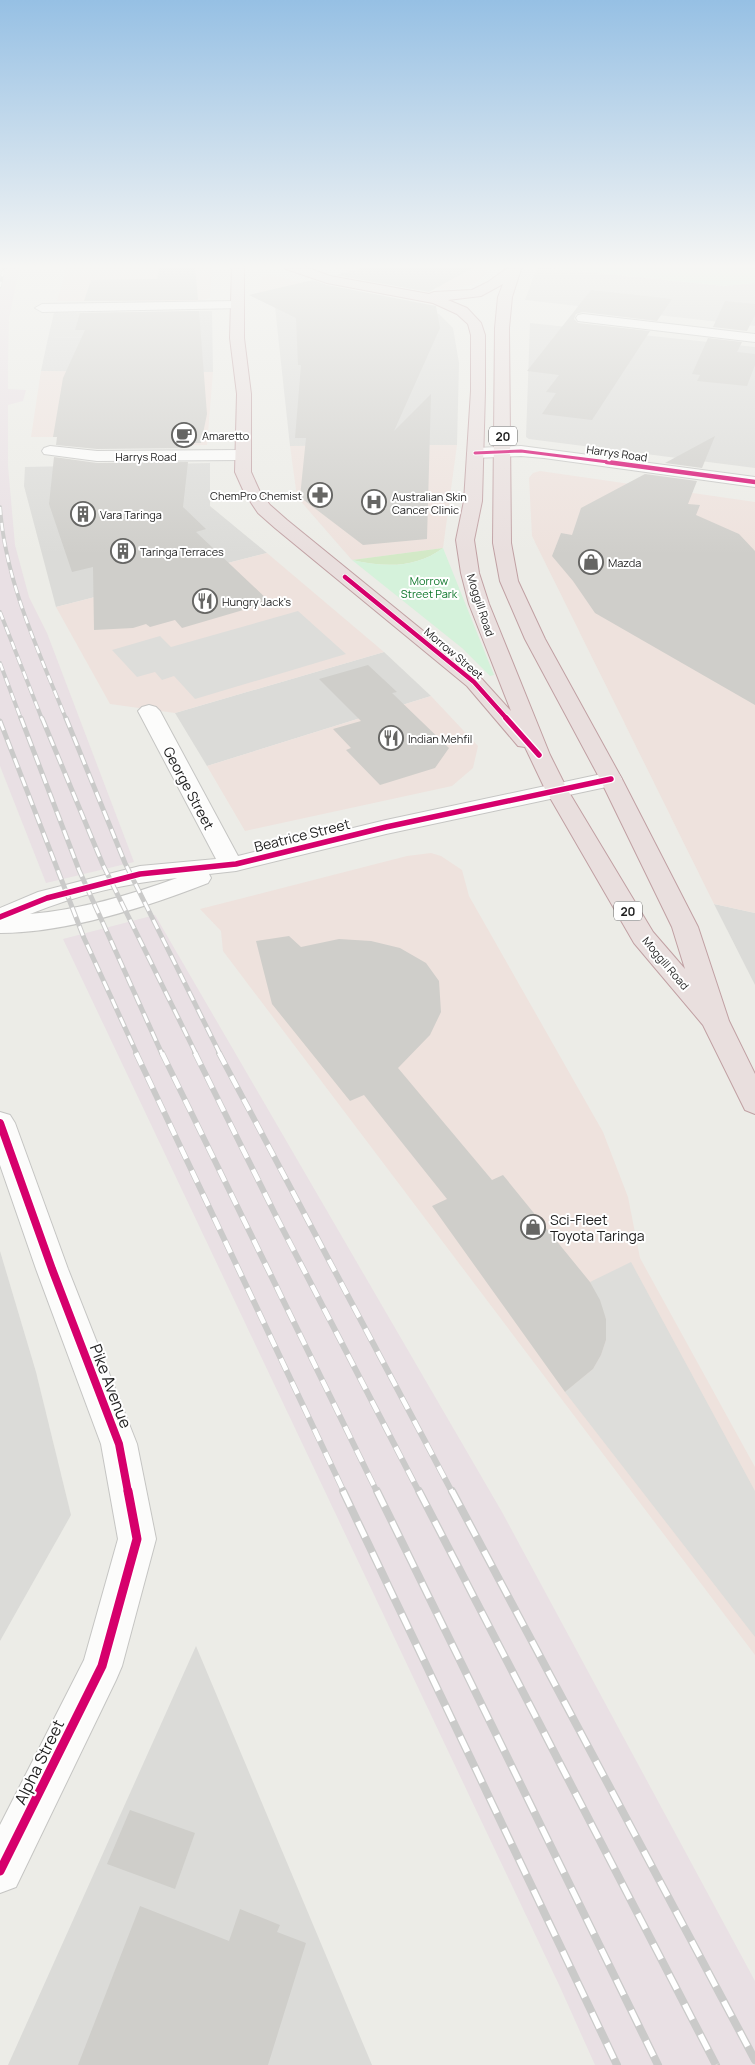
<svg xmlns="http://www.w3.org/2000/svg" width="755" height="2065" font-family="Manrope,sans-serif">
  <rect width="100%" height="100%" fill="#ecece7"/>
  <g fill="#dbdbd8">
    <polygon points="537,267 724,286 755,283 755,326 525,300"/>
    <polygon points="338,293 439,314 453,328 459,363 457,445 290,446 275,307"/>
    <polygon points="142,312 146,316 101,337 48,338 54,313"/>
    <polygon points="530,323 755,347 755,468 529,439 526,437"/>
    <polygon points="210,463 210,506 267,553 56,607 24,486 25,467"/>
    <polygon points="384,652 431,696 207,766 175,713"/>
    <polygon points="714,904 755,913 755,985"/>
    <polygon points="0,1251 36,1372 71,1515 0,1641"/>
    <polygon points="196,1646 372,2065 8,2065"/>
  </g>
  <g fill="#eee2dd">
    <polygon points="67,266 212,266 210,298 199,301 57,301"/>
    <polygon points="329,266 489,266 485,275 475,284 449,290 354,275"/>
    <polygon points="273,275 338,293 259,297 261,276"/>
    <polygon points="41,371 213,372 207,445 122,446 97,437 31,437"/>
    <polygon points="457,445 443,548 352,560 297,497 290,446"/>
    <polygon points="540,471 755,502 755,913 714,904 532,536 529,478 533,473"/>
    <polygon points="267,553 384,652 175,713 110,704 56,607"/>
    <polygon points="431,696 478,746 473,768 452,786 245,831 207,766"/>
    <polygon points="431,853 441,856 462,870 469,896 603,1132 628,1197 640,1258 755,1467 755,1655 223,951 221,931 200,909 407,856"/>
  </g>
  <g fill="#e9e0e4">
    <polygon points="0,266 20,266 9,318 8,363 8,389 26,390 23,401 8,405 8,466 15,545 29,597 47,633 134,862 46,883 0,766"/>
    <polygon points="155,915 502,1512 755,1981 755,2065 595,2065 560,1987 63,939"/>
  </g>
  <polygon fill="#dadad8" points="212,311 213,372 41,371 48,338 101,337 146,316 142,312"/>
  <path fill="#d3e9c7" d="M 443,548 C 415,569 383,567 352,560 Z"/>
  <g fill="#d5f2db">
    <polygon points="538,266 755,266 755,283 724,286"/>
    <path d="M 443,548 L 494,675 L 490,676 L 462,648 L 352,560 C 384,567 415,569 443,548 Z"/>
  </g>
  <g fill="#ddddda">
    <polygon points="298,611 346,654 195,699 174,676 162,680 155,672 137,677 112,650 160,636 171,647"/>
    <polygon points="631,1262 755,1491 755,1637 565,1392 593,1369 601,1355 606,1340 606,1319 590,1282"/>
  </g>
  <g fill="#cfceca">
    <polygon points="160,266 195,266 198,300 84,301 91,280 157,279"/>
    <polygon points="372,266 476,266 429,292 335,275"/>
    <polygon points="313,280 327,285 436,306 440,328 394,431 431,394 427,539 363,545 300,497 306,438 295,438 301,365 298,365 296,318 249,295"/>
    <polygon points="591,290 672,299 657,321 583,312 576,314 574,319 578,323 650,331 592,420 542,414 556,393 546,392 559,375 527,371"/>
    <polygon points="725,301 755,304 755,315 747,331 713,327"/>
    <polygon points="199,311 207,414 201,443 190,443 189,448 97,449 56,445 57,437 53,437 63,378 85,330 75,330 80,313"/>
    <polygon points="708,338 742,342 737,352 755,354 755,365 747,386 697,381 700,375 692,374"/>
    <polygon points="715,436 702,468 665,463"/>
    <polygon points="54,457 97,463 188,462 183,507 206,529 196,532 270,602 182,628 175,620 150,627 146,624 133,628 94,630 93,567 72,572 49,504"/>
    <polygon points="645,474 697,481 688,504 700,505 696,515 739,534 755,551 755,705 595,613 573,581 552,556 561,533 572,535 581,508"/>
    <polygon points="368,665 397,692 392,693 449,748 435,768 380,785 346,750 351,748 333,729 361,721 319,679"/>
    <polygon points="289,936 301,947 339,939 371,941 400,948 426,963 439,981 441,1012 430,1035 398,1068 492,1180 503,1175 590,1282 600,1300 606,1319 606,1340 601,1355 593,1369 565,1392 432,1206 447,1199 364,1095 350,1101 272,1004 256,941"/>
    <polygon points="130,1810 195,1833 175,1889 107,1864"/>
    <polygon points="140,1906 229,1941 240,1909 280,1925 277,1932 306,1943 268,2065 78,2065"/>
  </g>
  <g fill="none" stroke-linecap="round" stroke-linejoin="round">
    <defs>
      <g id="street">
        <polygon points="237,301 242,302 244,305 242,308 42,312 35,308 42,304"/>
        <polygon points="583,314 755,334 755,342 578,321 576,318 578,315"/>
        <polygon points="50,446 97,451 242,450 248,452 250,455 248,458 242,460 97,461 44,454 42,451 44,448"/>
        <polygon points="521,446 755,477 755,487 544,458 521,456 475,458 469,456 467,453 469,450 475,448"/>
        <path d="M 149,705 L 156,707 L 160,711 L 238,856 L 386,820 L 611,772 L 619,774 L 622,779 L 619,784 L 611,786 L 386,834 L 236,871 L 209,874 L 211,878 L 208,883 C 147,907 65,933 0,933 L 0,908 L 38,892 L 140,866 L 216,859 L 138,711 L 142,707 ZM 177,878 C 130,895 80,910 30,914 C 77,895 127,883 177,878 Z"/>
        <polygon points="0,1112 10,1115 15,1123 68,1269 137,1444 156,1539 122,1666 116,1680 16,1887 0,1893 0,1825 84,1660 118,1539 101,1444 36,1269 0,1165"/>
      </g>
      <path id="highway" d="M 232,266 L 244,266 L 244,338 L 251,394 L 251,472 L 260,492 L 270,505 L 287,520 L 481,678 L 511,711 L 469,604 L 461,573 L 456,540 L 464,501 L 471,391 L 471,335 L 468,324 L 457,314 L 433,303 L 327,283 L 286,269 L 284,266 L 303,266 L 330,276 L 429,294 L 434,292 L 472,290 L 488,282 L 510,266 L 522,266 L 512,297 L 509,328 L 511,543 L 518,581 L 545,639 L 622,779 L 698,927 L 729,1021 L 755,1074 L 755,1114 L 745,1110 L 703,1025 L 634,943 L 545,789 L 525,747 L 518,746 L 467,686 L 275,528 L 258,513 L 244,492 L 235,472 L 237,394 L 230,338 ZM 503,284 L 498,297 L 495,328 L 493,543 L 500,581 L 525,639 L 600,779 L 672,927 L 685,969 L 653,932 L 567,789 L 550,755 L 489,604 L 479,573 L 474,540 L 482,501 L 485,391 L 485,335 L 481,323 L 467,308 L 448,300 L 481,296 Z"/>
    </defs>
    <use href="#street" stroke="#c5c5c3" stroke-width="2"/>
    <use href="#highway" stroke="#c0a0a3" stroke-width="2"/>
    <use href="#street" fill="#fcfcfb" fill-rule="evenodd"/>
    <use href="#highway" fill="#e9dfde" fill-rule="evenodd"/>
    <defs>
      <polyline id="rail-far4" points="0,287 4,266"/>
      <g id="rail-far3">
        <path d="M 0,507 C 5,581 39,652 66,719"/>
        <polyline points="0,612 42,719"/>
        <polyline points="0,663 21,719"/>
      </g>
      <g id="rail-far2">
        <polyline points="21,718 79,870 162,1054"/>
        <polyline points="42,718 103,865 196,1054"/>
        <polyline points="66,718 125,863 220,1054"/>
        <polyline points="0,721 84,938 137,1054"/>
      </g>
      <g id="rail-far1">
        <polyline points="136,1053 344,1492"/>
        <polyline points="162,1053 377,1492"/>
        <polyline points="195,1053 278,1220 419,1492"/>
        <polyline points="219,1053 452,1492"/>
      </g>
      <g id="rail">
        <polyline points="343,1491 617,2065"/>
        <polyline points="377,1491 658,2065"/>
        <polyline points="419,1491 716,2065"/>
        <polyline points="452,1491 755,2060"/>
      </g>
    </defs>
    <use href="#rail-far4" stroke="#cacac9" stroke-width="3"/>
    <use href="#rail-far3" stroke="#cacac9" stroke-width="4"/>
    <use href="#rail-far2" stroke="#cacac9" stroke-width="5"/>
    <use href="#rail-far1" stroke="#cacac9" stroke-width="6"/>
    <use href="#rail" stroke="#cacac9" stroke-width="8"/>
    <use href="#rail-far4" stroke="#fff" stroke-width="2" stroke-dasharray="5.5" stroke-linecap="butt"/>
    <use href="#rail-far3" stroke="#fff" stroke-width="2.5" stroke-dasharray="8" stroke-linecap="butt"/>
    <use href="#rail-far2" stroke="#fff" stroke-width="3" stroke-dasharray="10" stroke-linecap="butt"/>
    <use href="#rail-far1" stroke="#fff" stroke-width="4.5" stroke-dasharray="13" stroke-linecap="butt"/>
    <use href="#rail" stroke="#fff" stroke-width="5.5" stroke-dasharray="17" stroke-linecap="butt"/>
    <defs>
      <polyline id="cycleway-far4" points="475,453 521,451 616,463"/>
      <g id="cycleway-far3">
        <polyline points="607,462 755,482"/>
        <polyline points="345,577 474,682 507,719"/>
      </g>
      <g id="cycleway-far2">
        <polyline points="506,718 539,755"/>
        <polyline points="0,917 47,898 140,874 236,864 386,827 611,779"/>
      </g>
      <polyline id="cycleway-far1" points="0,1123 52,1269 119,1444 128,1492"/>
      <polyline id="cycleway" points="0,1871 102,1666 137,1539 128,1491"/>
    </defs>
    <use href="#cycleway-far4" stroke="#fff" stroke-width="5"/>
    <use href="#cycleway-far3" stroke="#fff" stroke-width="6"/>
    <use href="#cycleway-far2" stroke="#fff" stroke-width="8"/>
    <use href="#cycleway-far1" stroke="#fff" stroke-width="11"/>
    <use href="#cycleway" stroke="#fff" stroke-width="12"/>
    <use href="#cycleway-far4" stroke="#d6006c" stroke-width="3"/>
    <use href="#cycleway-far3" stroke="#d6006c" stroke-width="4.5"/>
    <use href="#cycleway-far2" stroke="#d6006c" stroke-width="5.5"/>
    <use href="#cycleway-far1" stroke="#d6006c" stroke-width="8"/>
    <use href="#cycleway" stroke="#d6006c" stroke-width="9"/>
  </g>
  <linearGradient id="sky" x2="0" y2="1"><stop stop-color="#96c0e4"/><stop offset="0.48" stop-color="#f6f6f4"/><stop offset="1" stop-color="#f6f6f4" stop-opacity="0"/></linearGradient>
  <rect width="755" height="555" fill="url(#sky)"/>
  <defs>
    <symbol id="cafe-ring" viewBox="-11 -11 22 22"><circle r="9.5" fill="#fff" stroke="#666664" stroke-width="1.5"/><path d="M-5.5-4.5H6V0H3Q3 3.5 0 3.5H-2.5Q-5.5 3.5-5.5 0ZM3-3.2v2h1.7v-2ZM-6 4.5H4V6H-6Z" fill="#666664"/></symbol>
    <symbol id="pharmacy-ring" viewBox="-11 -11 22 22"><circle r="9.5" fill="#fff" stroke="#666664" stroke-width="1.5"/><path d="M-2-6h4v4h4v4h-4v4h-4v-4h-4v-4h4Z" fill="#666664"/></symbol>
    <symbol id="hospital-ring" viewBox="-11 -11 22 22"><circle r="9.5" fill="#fff" stroke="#666664" stroke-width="1.5"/><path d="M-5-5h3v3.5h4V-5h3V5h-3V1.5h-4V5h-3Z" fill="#666664"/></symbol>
    <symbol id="building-ring" viewBox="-11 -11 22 22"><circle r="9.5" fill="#fff" stroke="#666664" stroke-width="1.5"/><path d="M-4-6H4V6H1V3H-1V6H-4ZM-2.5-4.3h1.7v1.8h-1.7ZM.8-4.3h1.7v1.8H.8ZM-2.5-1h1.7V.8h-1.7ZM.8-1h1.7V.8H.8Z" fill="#666664"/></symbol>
    <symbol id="shop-ring" viewBox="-11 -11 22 22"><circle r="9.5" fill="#fff" stroke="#666664" stroke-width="1.5"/><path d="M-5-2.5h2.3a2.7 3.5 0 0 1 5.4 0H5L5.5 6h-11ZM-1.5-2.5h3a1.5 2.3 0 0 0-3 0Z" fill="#666664"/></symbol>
    <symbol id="restaurant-ring" viewBox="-11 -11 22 22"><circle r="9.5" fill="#fff" stroke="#666664" stroke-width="1.5"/><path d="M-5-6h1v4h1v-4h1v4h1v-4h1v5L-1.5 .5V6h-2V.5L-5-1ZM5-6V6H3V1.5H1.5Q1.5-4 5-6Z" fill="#666664"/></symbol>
  </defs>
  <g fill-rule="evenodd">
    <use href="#cafe-ring" x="170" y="421" width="28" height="28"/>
    <use href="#pharmacy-ring" x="306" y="481" width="28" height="28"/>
    <use href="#hospital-ring" x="360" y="488" width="28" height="28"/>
    <use href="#building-ring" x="69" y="500" width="28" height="28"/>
    <use href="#building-ring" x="109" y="537" width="28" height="28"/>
    <use href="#shop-ring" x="577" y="548" width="28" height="28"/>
    <use href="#restaurant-ring" x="191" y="587" width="28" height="28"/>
    <use href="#restaurant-ring" x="377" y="724" width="28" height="28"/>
    <use href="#shop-ring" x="519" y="1213" width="28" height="28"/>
  </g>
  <g text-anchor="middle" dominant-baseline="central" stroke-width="4" stroke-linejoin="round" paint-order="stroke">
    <g font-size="11" fill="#1e1e1e" stroke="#fff" text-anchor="start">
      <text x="202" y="435">Amaretto</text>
      <text x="302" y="495" text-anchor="end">ChemPro Chemist</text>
      <text x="392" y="496">Australian Skin<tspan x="392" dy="13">Cancer Clinic</tspan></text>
      <text x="100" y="514">Vara Taringa</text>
      <text x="140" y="551">Taringa Terraces</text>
      <text x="608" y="562">Mazda</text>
      <text x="222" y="601">Hungry Jack's</text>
      <text x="408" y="738">Indian Mehfil</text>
    </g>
    <g font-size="11" fill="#1e1e1e" stroke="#fff">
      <text transform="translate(617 453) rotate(8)">Harrys Road</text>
      <text x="146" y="456">Harrys Road</text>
      <text transform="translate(481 605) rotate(72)">Moggill Road</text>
      <text transform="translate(454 653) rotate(40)">Morrow Street</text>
      <text transform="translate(666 963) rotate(50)">Moggill Road</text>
    </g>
    <g font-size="11" fill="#10782c" stroke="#fff">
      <text x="429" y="580">Morrow<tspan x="429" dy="13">Street Park</tspan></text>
    </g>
    <g fill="#fff" stroke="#626262" stroke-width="1">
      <rect x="489" y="426.5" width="28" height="19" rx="4"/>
      <rect x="614" y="901.5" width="28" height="19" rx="4"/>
    </g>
    <g font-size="12" font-weight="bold" fill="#1e1e1e">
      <text x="503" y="436">20</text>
      <text x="628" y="911">20</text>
    </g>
    <g font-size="14" fill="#1e1e1e" stroke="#fff">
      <text transform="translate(189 788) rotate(62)">George Street</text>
      <text transform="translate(302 835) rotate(-14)">Beatrice Street</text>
    </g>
    <g font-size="14" fill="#1e1e1e" stroke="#fff" text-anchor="start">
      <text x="550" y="1219">Sci-Fleet<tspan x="550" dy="16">Toyota Taringa</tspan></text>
    </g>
    <g font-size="16" fill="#1e1e1e" stroke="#fff">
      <text transform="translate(111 1386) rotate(69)">Pike Avenue</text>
      <text transform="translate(39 1762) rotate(-64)">Alpha Street</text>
    </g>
  </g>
</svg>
